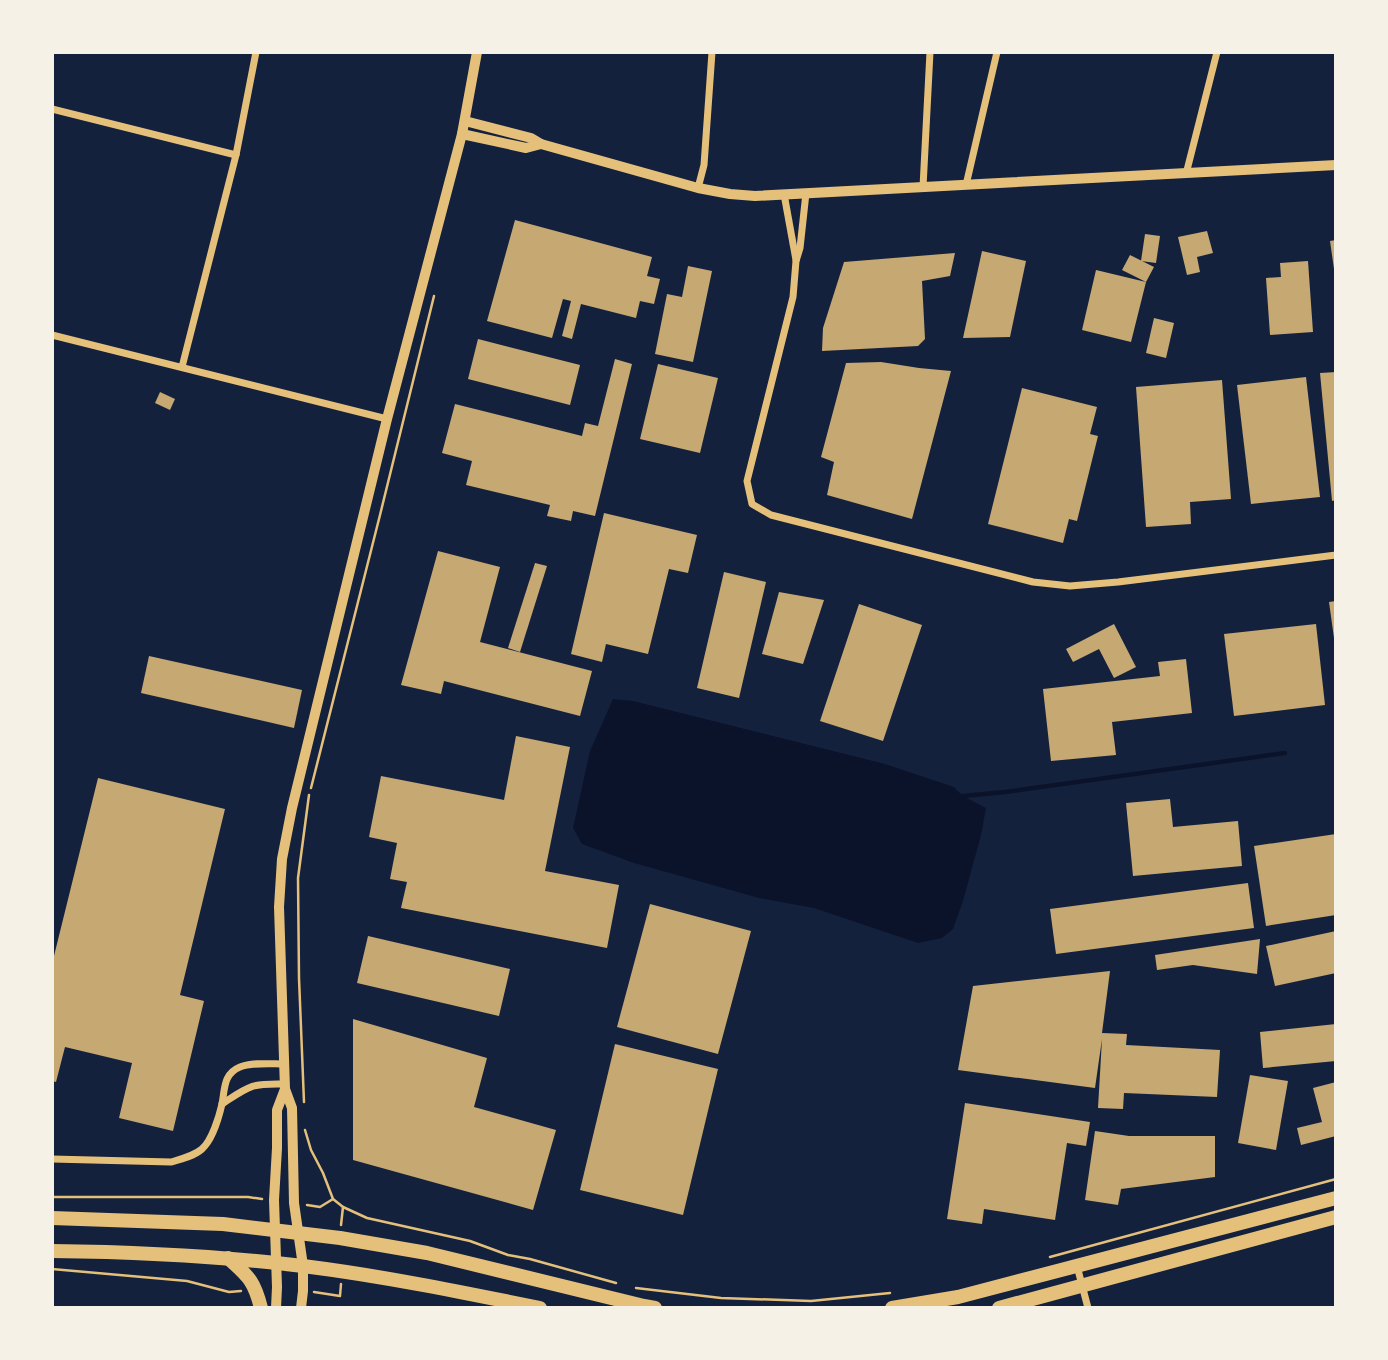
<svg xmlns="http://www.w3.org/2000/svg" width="1388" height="1360" font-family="'IBM Plex Sans',sans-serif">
  <rect width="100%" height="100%" fill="#14213d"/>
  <polygon fill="#0b132b" points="613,699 633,701 885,764 954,787 963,796 986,808 981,835 963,901 953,929 942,938 918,943 814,908 759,898 634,863 582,844 573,828 590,751"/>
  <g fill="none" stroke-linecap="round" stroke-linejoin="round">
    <polyline stroke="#0b132b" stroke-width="4.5" points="963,796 1005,792 1285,753"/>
  </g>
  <g fill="#c6a872">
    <polygon points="515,220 652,257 647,276 660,279 654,304 640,301 636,318 581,304 572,339 562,336 571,301 563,299 552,338 487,321"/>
    <polygon points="1207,231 1213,253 1197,257 1200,272 1187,275 1178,237"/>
    <polygon points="1145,234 1160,236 1156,263 1141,261"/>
    <polygon points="1336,240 1336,268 1334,269 1330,241"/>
    <polygon points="982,251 1026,261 1010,337 963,338"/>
    <polygon points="955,253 950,276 922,281 925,339 918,346 822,351 823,328 844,262"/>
    <polygon points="1130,255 1154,267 1146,282 1131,342 1082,330 1096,270 1146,282 1122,270"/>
    <polygon points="1308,261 1313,332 1270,335 1266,278 1281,277 1280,263"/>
    <polygon points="688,266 712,271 693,362 655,354 667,294 682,297"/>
    <polygon points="1154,318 1174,323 1166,358 1146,353"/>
    <polygon points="478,339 580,365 570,405 468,379"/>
    <polygon points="615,359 632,364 595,516 573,511 571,521 547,516 550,505 466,485 472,461 442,453 455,404 582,436 585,423 598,426"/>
    <polygon points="881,362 919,368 951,371 912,519 827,495 834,462 821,457 846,363"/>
    <polygon points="658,364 718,378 700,453 640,439"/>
    <polygon points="1336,372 1336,500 1332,501 1320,373"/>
    <polygon points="1306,377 1320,497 1251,504 1237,385"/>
    <polygon points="1222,380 1231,499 1190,502 1191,524 1146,527 1136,387"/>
    <polygon points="1022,388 1097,407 1090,434 1098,436 1077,521 1069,519 1063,543 988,524"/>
    <polygon points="160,392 175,399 170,410 155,403"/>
    <polygon points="604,513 697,535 688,573 669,569 648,654 606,644 602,662 571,654"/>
    <polygon points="438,551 500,567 480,642 592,671 580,716 444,681 441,694 401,685"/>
    <polygon points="535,563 547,566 520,652 508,648"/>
    <polygon points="724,572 766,582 739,698 697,688"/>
    <polygon points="779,592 824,600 803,664 762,654"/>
    <polygon points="1336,601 1336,637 1334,638 1329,602"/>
    <polygon points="859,604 922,625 883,741 820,721"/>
    <polygon points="1114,624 1136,667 1114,678 1099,649 1073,662 1066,649"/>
    <polygon points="1316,624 1325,705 1234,716 1224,634"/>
    <polygon points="149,656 302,690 294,728 141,693"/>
    <polygon points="1186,659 1192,713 1112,722 1116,755 1051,761 1043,689 1160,676 1158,662"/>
    <polygon points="516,736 570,747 545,871 619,885 607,948 401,908 407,882 390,879 397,843 369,837 381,776 504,800"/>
    <polygon points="98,778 225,809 180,995 204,1001 173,1131 119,1118 132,1063 65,1047 56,1082 52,1081 52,964"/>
    <polygon points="1170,799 1173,827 1238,821 1242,866 1133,876 1126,803"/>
    <polygon points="1336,834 1336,915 1266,926 1254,846"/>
    <polygon points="1248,883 1254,928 1056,954 1050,909"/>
    <polygon points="650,904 751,931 718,1054 617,1027"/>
    <polygon points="1336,931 1336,973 1275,986 1266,946"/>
    <polygon points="368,936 510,969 499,1016 357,983"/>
    <polygon points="1260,939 1257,974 1193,965 1157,970 1155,955"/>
    <polygon points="1110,971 1102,1033 1127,1034 1126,1045 1220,1050 1217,1097 1124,1093 1123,1109 1098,1108 1102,1039 1095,1088 958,1070 973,986"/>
    <polygon points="353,1019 487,1058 474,1107 556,1130 533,1210 353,1160"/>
    <polygon points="1336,1024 1336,1061 1263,1068 1260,1032"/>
    <polygon points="615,1044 718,1069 683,1215 580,1190"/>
    <polygon points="1250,1075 1288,1081 1276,1150 1238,1143"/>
    <polygon points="1336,1082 1336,1136 1301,1145 1297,1128 1322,1122 1313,1088"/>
    <polygon points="965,1103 1090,1122 1086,1146 1067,1143 1055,1220 984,1209 982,1224 947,1219"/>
    <polygon points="1095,1131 1129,1136 1215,1136 1215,1177 1121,1189 1118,1205 1085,1200"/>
  </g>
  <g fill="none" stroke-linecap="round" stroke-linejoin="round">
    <g stroke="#e5c07b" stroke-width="2.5">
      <polyline points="311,788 380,515 434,296"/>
      <polyline points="304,1102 299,978 298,878 309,795"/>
      <polyline points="305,1130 311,1150 323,1173 333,1199 343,1207 367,1218 470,1241 508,1255 530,1259 616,1283"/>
      <polyline points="52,1197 248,1197 262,1199"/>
      <polyline points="307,1205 320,1207 333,1199"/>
      <polyline points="341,1225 343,1207"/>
      <polyline points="1050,1257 1336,1179"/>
      <polyline points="52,1269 187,1281 229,1292 241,1291"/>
      <polyline points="636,1288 721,1298 811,1301 890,1293"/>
      <polyline points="314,1292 340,1296 341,1284"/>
    </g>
    <g stroke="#e5c07b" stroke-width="7">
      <polyline points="52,109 236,155"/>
      <polyline points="1186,174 1217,52"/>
      <polyline points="966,185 997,52"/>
      <polyline points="923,187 930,52"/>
      <polyline points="698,188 704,165 712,52"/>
      <polyline points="806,193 800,248 796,261 793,297 747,481 752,504 771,515 1033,582 1070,586 1118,582 1336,555"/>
      <polyline points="784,194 796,260"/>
      <polyline points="52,335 387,419"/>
      <polyline points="182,367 236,155 256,52"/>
      <path d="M 222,1104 C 249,1086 251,1083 285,1084"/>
      <path d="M 52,1159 L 171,1162 C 182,1159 194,1156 202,1149 C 212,1140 219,1117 222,1104 C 225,1089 223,1074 240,1067 C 253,1062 271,1064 285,1064"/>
      <polyline points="1077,1266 1088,1308"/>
    </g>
    <g stroke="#e5c07b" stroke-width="10">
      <polyline points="465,121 531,138 541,144 698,188 730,194 755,196 1336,165"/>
      <polyline points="462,134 526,148 541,144"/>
      <polyline points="276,1308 277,1287 274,1200 277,1148 277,1110 285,1089"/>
      <polyline points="301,1308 303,1291 303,1266 294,1203 292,1108 285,1089 279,907 282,859 292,808 387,419 462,134 477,52"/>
    </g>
    <g stroke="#e5c07b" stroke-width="14">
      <polyline points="52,1218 223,1224 340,1238 427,1253 644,1306 655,1308"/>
      <path d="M 52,1251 C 136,1252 220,1256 303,1266 C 383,1276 461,1292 540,1308"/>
      <path d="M 228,1258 C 248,1276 254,1280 261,1308"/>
      <polyline points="892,1308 958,1297 1336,1198"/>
      <polyline points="999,1308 1336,1217"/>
    </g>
  </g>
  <rect width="1388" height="1360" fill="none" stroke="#f6f1e7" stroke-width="108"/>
</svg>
